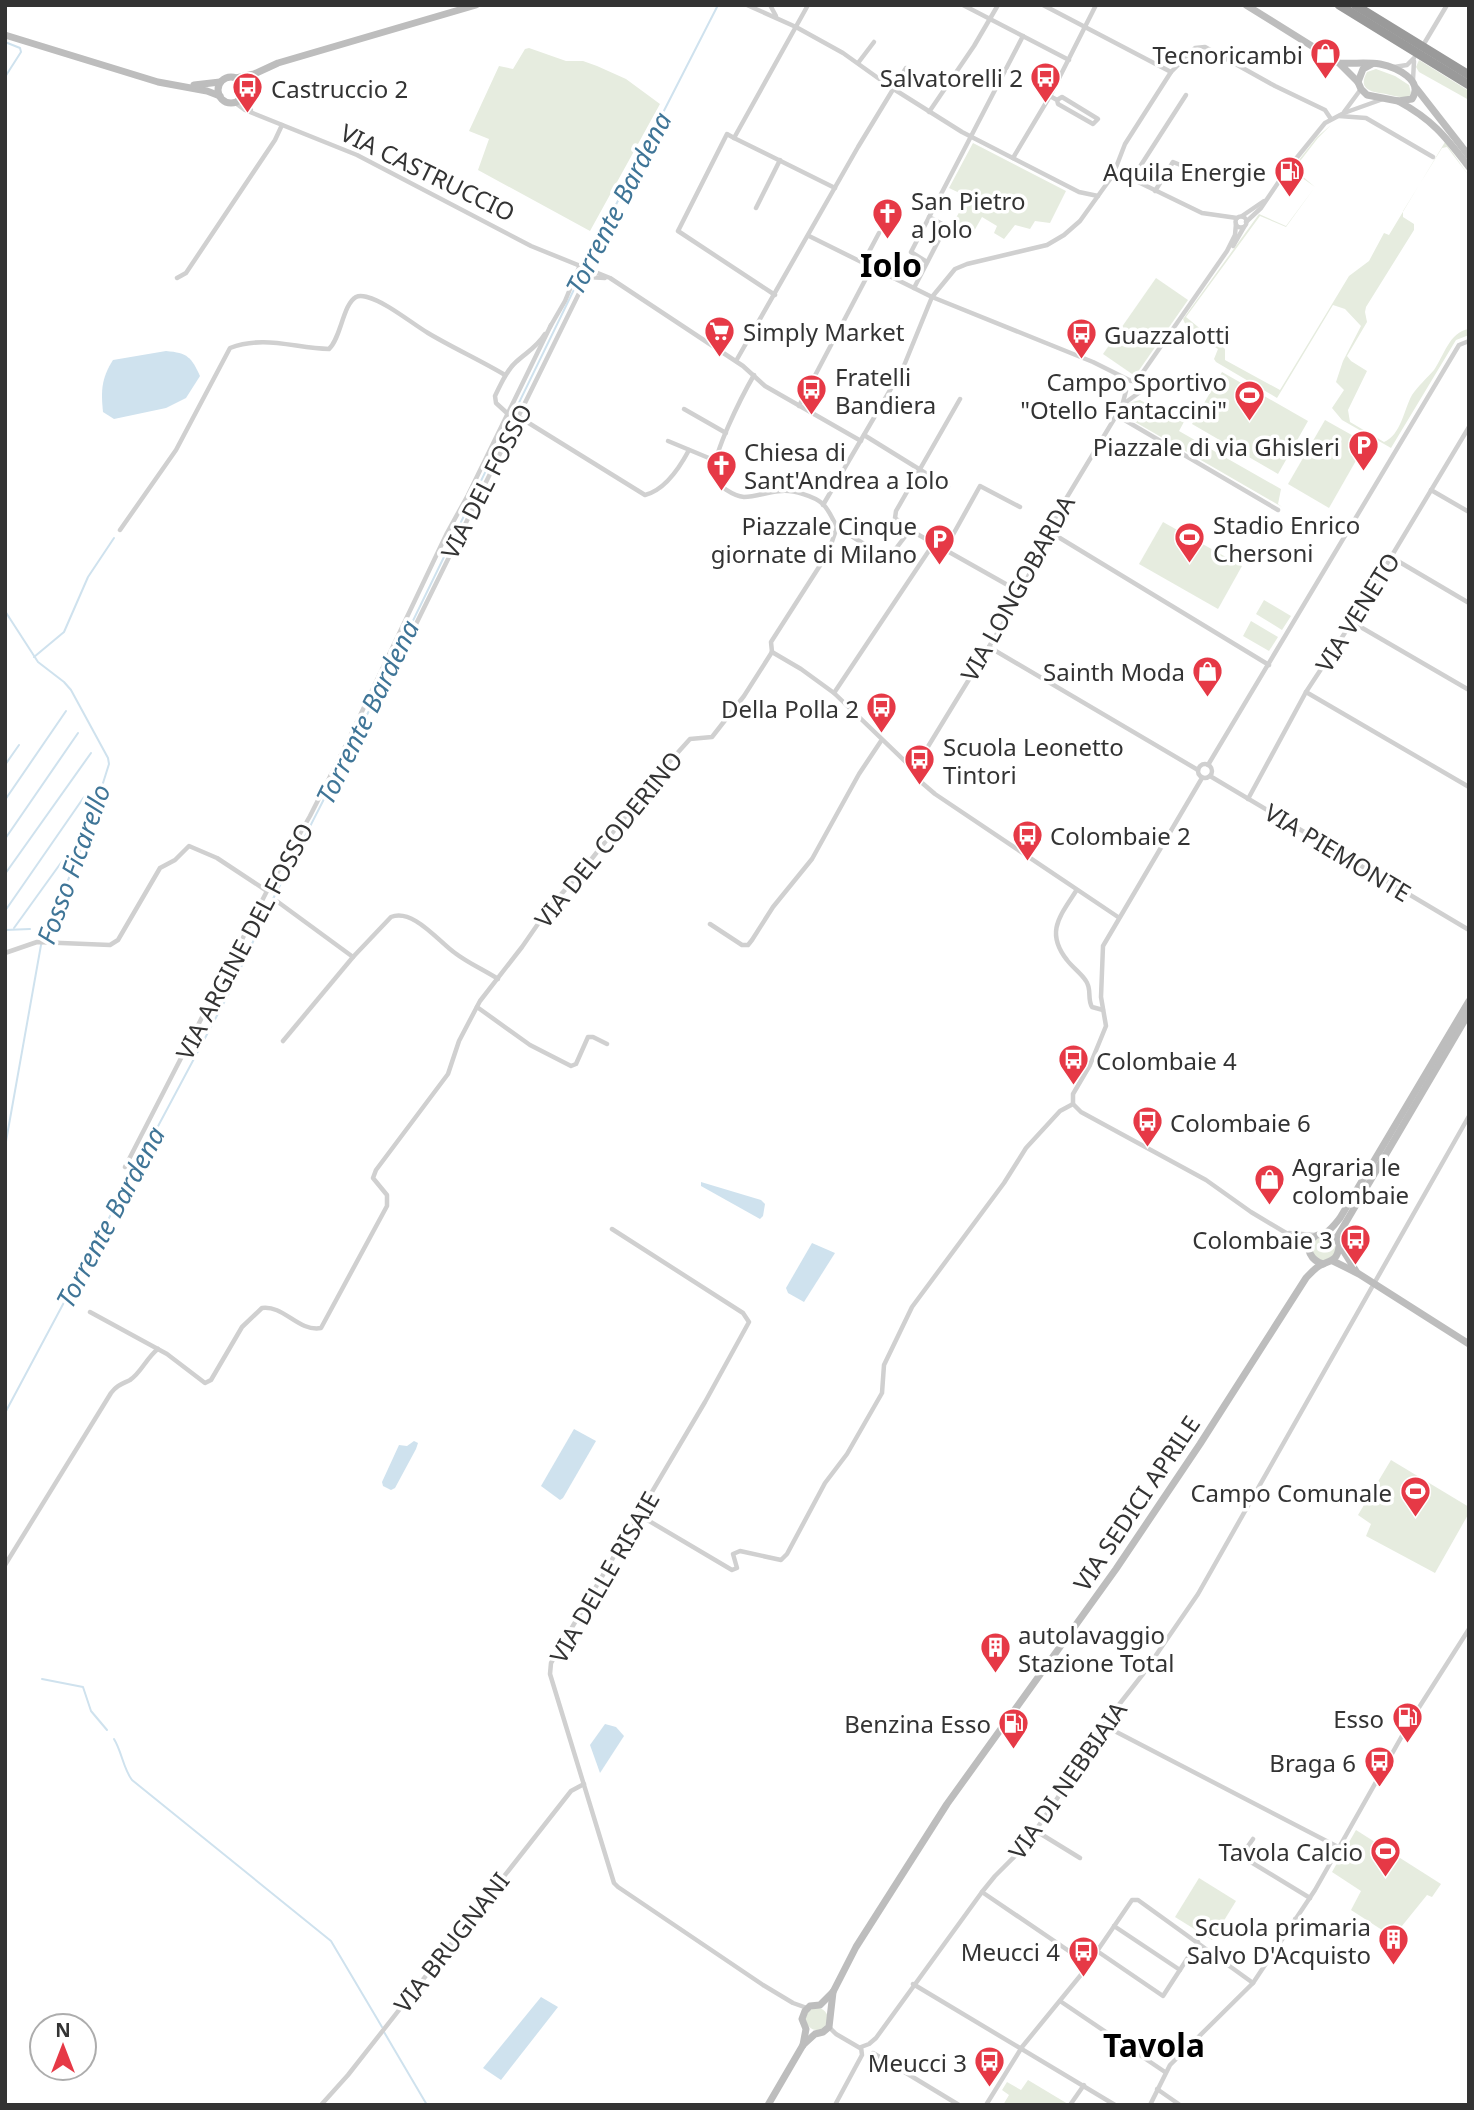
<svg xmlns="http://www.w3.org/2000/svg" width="1474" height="2110" font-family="'Noto Sans',sans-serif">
  <rect width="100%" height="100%" fill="#fff"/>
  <g fill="#e6ecdf">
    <polygon points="529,48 566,61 583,61 597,66 626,79 660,104 590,231 478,170 489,139 469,131 499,66 513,69 525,49"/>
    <polygon points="1419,60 1469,91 1469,100 1419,72 1416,67"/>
    <path d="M 1376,69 L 1395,76 L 1409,85 L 1411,93 L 1409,97 C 1401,98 1394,96 1386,94 C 1372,92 1357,90 1367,72 Z"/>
    <path d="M 1331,125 L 1318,138 L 1294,169 L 1315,187 L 1286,227 L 1260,216 L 1186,317 L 1225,349 L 1225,360 L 1280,390 L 1349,276 L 1369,261 L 1384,233 L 1389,235 L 1445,142 L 1469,176 L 1447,147 L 1442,148 L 1403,211 L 1403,217 L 1414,224 L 1414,230 L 1366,307 L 1365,312 L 1367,322 L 1347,356 L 1351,361 L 1367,371 L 1348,410 L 1350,422 L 1384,442 C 1401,435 1404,409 1412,395 C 1418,386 1427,378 1434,370 C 1444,356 1449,332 1469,329 L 1469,335 L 1456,340 L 1391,448 L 1342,420 L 1332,408 L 1344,390 L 1336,382 L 1343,361 L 1361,326 L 1345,309 L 1333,305 L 1277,398 L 1216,362 L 1214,359 L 1218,349 L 1188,330 L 1183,319 L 1259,214 L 1286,226 L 1315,187 L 1291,170 L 1317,137 Z"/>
    <polygon points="973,143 1066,191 1050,223 1035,221 1030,229 1015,225 1004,239 994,233 997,226 982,217 973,233 953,223 968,197 949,188"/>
    <polygon points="1156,278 1188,300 1135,376 1103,354"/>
    <polygon points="1222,372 1308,421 1278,474 1192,424"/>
    <polygon points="1140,400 1180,421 1182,419 1185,420 1179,431 1281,489 1278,504 1282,507 1123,415 1129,403"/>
    <polygon points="1325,420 1366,443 1329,508 1288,484"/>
    <polygon points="1163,522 1242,566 1218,609 1139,564"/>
    <polygon points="1264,600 1291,616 1282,630 1256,614"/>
    <polygon points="1251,621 1278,637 1269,651 1243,636"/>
    <circle cx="1324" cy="1249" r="12"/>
    <polygon points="1391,1460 1469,1507 1469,1513 1435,1573 1366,1536 1371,1524 1358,1515"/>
    <polygon points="1356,1830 1441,1884 1432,1897 1427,1895 1393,1937 1351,1910 1361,1891 1332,1872"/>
    <polygon points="1199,1878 1236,1901 1212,1940 1175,1917"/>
    <circle cx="817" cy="2019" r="11"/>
    <polygon points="1028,2080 1068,2104 1003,2105 1009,2095 1002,2090 1007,2082 1021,2090"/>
  </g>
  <g fill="#cfe2ee">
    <path d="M 166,351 C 188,353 191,357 200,376 L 186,398 L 166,408 L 114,419 L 103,412 C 101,391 101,379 113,360 Z"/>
    <polygon points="701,1182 761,1200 765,1204 763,1216 760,1219 701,1186"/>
    <polygon points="812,1243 835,1253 804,1302 788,1293 786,1288"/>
    <polygon points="574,1429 596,1441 563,1498 560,1500 541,1486"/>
    <polygon points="414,1441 418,1443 416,1449 395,1488 391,1490 383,1486 382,1482 399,1445 407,1446"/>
    <polygon points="605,1724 616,1727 624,1736 600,1773 590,1745"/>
    <polygon points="541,1997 558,2007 501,2080 483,2068"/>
  </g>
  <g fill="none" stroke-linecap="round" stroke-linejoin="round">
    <g stroke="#cfe2ee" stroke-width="2">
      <polyline points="5,42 20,48 21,52 5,77"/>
      <polyline points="5,611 38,662 64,682 71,690 108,758 109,764 86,837 41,945 5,1147"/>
      <polyline points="34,657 64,632 88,577 114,538"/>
      <polyline points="5,765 19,745"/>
      <polyline points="5,800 66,711"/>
      <polyline points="5,839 78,733"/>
      <polyline points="5,874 91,753"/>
      <polyline points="5,911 84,797"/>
      <polyline points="14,928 63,860"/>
      <polyline points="5,930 30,929"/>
      <polyline points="5,1413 228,995 274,897 372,705 601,234 718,5"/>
      <polyline points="42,1679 83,1687 91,1711 107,1730"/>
      <path d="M 114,1739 C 122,1752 123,1768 132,1780 L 331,1941 L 382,2027"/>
      <polyline points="384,2032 427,2105"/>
    </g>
    <g stroke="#d0d0d0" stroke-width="4.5">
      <polyline points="747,5 796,27 843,53 892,88 962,132 1079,192 1098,196"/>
      <polyline points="770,5 776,16"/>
      <polyline points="963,5 1069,60"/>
      <polyline points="1043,5 1171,72"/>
      <polyline points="1425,42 1447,5"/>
      <polyline points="858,63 874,42"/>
      <polyline points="1394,67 1407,65 1414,58"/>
      <polyline points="1413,80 1414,61"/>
      <polyline points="243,94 245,104 251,110"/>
      <polyline points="1050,96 1057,100 1058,104 1093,124 1098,119 1062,97 1057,100"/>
      <polyline points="234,102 245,110 357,155 531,246 610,278 743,366 765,386 861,441"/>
      <polyline points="929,112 974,46 998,5"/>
      <polyline points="1344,112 1361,89"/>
      <polyline points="1339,116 1366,118 1433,157"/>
      <polyline points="734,138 835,188"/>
      <polyline points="1013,158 1050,96 1096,5"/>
      <polyline points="1113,175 1120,175 1132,179 1202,213 1237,218"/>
      <polyline points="1132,179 1186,95"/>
      <polyline points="1155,191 1173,162 1213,178"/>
      <polyline points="756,208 780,160"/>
      <polyline points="1242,216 1264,201"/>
      <circle cx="1241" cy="222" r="5.5"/>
      <polyline points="1246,222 1261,208 1286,171 1325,123 1344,113 1383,99"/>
      <polyline points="809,236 932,297 1093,362 1131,381"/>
      <polyline points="1233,246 1244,227"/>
      <polyline points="927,262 911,252 1023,36"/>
      <polyline points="863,263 879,233"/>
      <polyline points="177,278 186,273 275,140 282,125"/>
      <polyline points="914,288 946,226 929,217"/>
      <polyline points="775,295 678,231 727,134 734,138 808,5"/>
      <polyline points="550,327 565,301 580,265"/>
      <polyline points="736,361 858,147 906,68"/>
      <path d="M 754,375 C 743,394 711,456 714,476 C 717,486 734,496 744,497 C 757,497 769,491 782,491 C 793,490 814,496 823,504 C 829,510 833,520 837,527"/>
      <polyline points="1133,381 1143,372 1227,251 1235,235 1236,224"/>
      <polyline points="960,399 896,511 895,518 910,530 1020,592"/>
      <polyline points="1122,405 1140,392 1143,372"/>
      <polyline points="799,406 872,267"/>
      <polyline points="684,409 726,433"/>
      <path d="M 508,414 L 496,403 L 495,396 C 501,384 506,371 516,362 C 527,352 537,347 545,334"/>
      <polyline points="1116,415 1278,510"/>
      <path d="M 519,417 L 645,495 C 665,490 680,467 689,450"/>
      <polyline points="864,435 948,487"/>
      <polyline points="668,441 716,461"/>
      <polyline points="1431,490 1469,512"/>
      <polyline points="823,505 903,368 932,297 955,269 967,264 1047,245 1064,235 1080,221 1113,175 1125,144 1171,72 1195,48 1205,47 1275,86 1325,110 1331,119"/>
      <polyline points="837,527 888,559 910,530"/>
      <path d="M 120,530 L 176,450 L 230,348 C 264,335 294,348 329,349 C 341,338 343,304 356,297 C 360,295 363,296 367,297 C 386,302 410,322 428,333 C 453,348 480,360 505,375"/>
      <polyline points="1050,532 1269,665"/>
      <polyline points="945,549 980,486 1020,507"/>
      <polyline points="1391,557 1469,603"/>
      <polyline points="1352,622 1469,690"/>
      <polyline points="989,647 1198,770"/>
      <polyline points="772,652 801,669 834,693 911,767 921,782 935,794 1118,917"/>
      <polyline points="772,652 771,642 828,553 837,527"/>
      <polyline points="386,685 587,277 605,278"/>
      <polyline points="1306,692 1469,787"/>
      <polyline points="834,693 934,543"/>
      <circle cx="1205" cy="771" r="7"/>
      <polyline points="1208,765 1459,345 1469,341"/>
      <polyline points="911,767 918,763 1001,627 1027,579 1058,512 1122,406 1126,391 1117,376"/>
      <polyline points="1210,776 1469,930"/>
      <polyline points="1202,778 1103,946 1101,997 1106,1026 1090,1065 1073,1094 1073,1104 1081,1112 1206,1180 1251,1212 1298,1240 1308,1250"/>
      <polyline points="1248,799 1306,692 1352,622 1469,427"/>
      <path d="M 1076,891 C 1060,916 1045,932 1067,960 C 1073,968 1081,973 1086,981 C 1092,989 1087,999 1092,1007 L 1103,1010"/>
      <path d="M 278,902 L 353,957 L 391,917 C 413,908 439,942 455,953 C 468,963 484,970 498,979"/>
      <polyline points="710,924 742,945 748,945 752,940 773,907 812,859 859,774 881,741"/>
      <polyline points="5,953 37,942 110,945 118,940 160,868 175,860 189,846 217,858 267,891"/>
      <polyline points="477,1007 530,1045 571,1066 576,1064 588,1037 593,1037 607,1044"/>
      <polyline points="283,1041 353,957"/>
      <polyline points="125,1167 267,891 310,816 346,745 447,533 468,495 551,325"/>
      <polyline points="612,1229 743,1313 749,1322 705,1402 551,1663 550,1674 614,1883 618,1887 763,1985 793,2003 807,2008"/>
      <polyline points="1289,1233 1315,1235"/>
      <path d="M 90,1312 L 167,1354 L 205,1383 L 211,1380 L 242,1327 L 262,1308 C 284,1305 298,1332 321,1328 L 387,1206 L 387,1195 L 373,1178 L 376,1170 L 448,1074 L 459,1041 L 480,1001 L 522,947 L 549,908 L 586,866 L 662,770 L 690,739 L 712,737 L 744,696 L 772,652"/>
      <polyline points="639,1515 732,1570 737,1568 733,1554 740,1551 781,1560 787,1554 825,1483 847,1454 882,1393 884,1365 912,1307 1004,1183 1026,1148 1060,1111 1073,1104"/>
      <path d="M 5,1565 L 111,1393 C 117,1385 122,1384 130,1380 C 141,1373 147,1357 158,1349"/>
      <polyline points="1103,1725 1340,1848"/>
      <polyline points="1036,1831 1080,1858"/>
      <polyline points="1253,1839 1241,1856 1310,1898"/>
      <polyline points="982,1892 1088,1964"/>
      <polyline points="1295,1919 1320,1936"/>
      <polyline points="1114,1926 1180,1970"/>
      <polyline points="1097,1951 1163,1996 1198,1942"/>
      <polyline points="913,1984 1115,2105"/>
      <polyline points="1060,2001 1165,2072"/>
      <polyline points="829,2027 836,2034 860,2048"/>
      <polyline points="873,2053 959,2105"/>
      <polyline points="1157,2089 1180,2105"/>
      <polyline points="321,2105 348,2075 571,1791 584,1784"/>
      <polyline points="835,2105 862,2055 861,2047 869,2044 876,2038 982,1892 995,1876 1025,1846 1075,1772 1103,1725 1143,1674 1198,1594 1469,1116"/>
      <polyline points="986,2105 1022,2047 1080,1976 1132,1900 1138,1900 1253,1983"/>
      <polyline points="1070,2105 1084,2085"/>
      <polyline points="1150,2105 1170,2065 1253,1983 1315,1890 1411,1720 1469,1629"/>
    </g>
    <g stroke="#bdbdbd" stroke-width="7">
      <path d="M 1246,5 L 1339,63 L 1358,82 L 1361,89 L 1367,95 L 1398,101 L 1412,99 C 1425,80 1395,67 1380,64 C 1366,62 1353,64 1339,63"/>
      <polyline points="5,35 158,82 207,91 220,96"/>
      <circle cx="231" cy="90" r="13"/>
      <polyline points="236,78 254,74 278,63 476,5"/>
      <polyline points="1358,82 1363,69 1372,64"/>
      <polyline points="194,85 220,82"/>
      <polyline points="1416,88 1469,156"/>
      <path d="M 1398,101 C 1433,120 1445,136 1469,167"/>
      <polyline points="1325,1234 1336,1239 1356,1271"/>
      <polyline points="1336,1239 1469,1013"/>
      <polyline points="1333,1261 1359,1274 1469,1344"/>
      <path d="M 1323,1264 C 1312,1261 1303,1248 1313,1238 C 1320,1232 1316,1237 1324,1234 C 1330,1231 1336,1223 1340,1218 L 1469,1001"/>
      <path d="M 803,2045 L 806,2029 L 802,2019 L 805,2011 L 810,2006 L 820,2005 L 833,1992 L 856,1947 L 947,1804 L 1116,1569 L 1200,1444 L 1306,1278 C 1310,1274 1314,1269 1319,1266 C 1330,1260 1337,1262 1339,1247"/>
      <polyline points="768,2105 803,2045 815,2034 823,2032 829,2027 833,1992"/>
    </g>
    <g stroke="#9a9a9a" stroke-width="9">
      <polyline points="1339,5 1469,85"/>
      <polyline points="1355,5 1469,75"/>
    </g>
  </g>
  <defs>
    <symbol id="shop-pin" viewBox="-11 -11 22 30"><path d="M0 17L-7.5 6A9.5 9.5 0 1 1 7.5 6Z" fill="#e63946" stroke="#fff"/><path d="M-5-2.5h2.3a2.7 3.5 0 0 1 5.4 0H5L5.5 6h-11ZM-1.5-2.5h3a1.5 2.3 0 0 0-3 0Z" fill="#fff"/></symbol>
    <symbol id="bus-pin" viewBox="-11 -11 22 30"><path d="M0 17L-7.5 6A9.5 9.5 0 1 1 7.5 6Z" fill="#e63946" stroke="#fff"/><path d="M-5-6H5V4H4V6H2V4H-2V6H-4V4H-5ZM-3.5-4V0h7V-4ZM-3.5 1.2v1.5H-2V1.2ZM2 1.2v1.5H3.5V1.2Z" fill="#fff"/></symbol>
    <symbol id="fuel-pin" viewBox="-11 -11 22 30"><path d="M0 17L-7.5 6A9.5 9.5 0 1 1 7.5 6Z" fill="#e63946" stroke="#fff"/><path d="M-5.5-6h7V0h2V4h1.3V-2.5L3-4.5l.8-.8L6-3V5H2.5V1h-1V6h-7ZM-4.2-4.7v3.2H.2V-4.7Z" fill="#fff"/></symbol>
    <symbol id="church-pin" viewBox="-11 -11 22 30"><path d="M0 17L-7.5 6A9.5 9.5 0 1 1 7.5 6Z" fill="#e63946" stroke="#fff"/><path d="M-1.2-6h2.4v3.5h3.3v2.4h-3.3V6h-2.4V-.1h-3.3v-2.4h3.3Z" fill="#fff"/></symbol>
    <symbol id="supermarket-pin" viewBox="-11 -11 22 30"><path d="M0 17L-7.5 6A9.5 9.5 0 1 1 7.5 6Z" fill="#e63946" stroke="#fff"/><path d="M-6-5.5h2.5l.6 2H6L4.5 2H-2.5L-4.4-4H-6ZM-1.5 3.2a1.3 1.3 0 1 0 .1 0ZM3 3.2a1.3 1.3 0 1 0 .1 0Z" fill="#fff"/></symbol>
    <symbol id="stadium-pin" viewBox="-11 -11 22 30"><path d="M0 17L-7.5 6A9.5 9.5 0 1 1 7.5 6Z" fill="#e63946" stroke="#fff"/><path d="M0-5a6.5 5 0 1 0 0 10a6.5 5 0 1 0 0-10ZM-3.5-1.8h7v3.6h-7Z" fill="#fff"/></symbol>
    <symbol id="parking-pin" viewBox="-11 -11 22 30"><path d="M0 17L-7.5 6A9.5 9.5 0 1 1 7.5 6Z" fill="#e63946" stroke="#fff"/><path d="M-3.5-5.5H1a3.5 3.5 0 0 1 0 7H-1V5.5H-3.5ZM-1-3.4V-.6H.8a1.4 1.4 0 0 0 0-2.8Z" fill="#fff"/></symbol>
    <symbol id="building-pin" viewBox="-11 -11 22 30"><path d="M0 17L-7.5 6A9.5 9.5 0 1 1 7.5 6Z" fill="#e63946" stroke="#fff"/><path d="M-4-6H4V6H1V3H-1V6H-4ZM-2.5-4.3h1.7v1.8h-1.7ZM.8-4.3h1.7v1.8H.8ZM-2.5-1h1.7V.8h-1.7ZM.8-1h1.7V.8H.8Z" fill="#fff"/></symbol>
  </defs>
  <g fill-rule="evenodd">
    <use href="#shop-pin" x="1308" y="36" width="35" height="47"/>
    <use href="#bus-pin" x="1028" y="60" width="35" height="47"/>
    <use href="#bus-pin" x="230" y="70" width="35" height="47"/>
    <use href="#fuel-pin" x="1272" y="154" width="35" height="47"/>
    <use href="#church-pin" x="870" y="196" width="35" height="47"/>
    <use href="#supermarket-pin" x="702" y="314" width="35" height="47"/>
    <use href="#bus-pin" x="1064" y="316" width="35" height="47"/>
    <use href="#bus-pin" x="794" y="372" width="35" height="47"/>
    <use href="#stadium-pin" x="1232" y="378" width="35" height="47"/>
    <use href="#parking-pin" x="1346" y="428" width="35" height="47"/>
    <use href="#church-pin" x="704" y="448" width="35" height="47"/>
    <use href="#stadium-pin" x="1172" y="520" width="35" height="47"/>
    <use href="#parking-pin" x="922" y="522" width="35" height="47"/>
    <use href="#shop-pin" x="1190" y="654" width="35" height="47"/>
    <use href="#bus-pin" x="864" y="690" width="35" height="47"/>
    <use href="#bus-pin" x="902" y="742" width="35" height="47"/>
    <use href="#bus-pin" x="1010" y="818" width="35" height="47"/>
    <use href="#bus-pin" x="1056" y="1042" width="35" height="47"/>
    <use href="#bus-pin" x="1130" y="1104" width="35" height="47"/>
    <use href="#shop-pin" x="1252" y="1162" width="35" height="47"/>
    <use href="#bus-pin" x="1338" y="1222" width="35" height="47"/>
    <use href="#stadium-pin" x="1398" y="1474" width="35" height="47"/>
    <use href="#building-pin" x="978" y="1630" width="35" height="47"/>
    <use href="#fuel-pin" x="1390" y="1700" width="35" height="47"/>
    <use href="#fuel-pin" x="996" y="1706" width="35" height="47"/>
    <use href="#bus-pin" x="1362" y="1744" width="35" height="47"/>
    <use href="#stadium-pin" x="1368" y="1834" width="35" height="47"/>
    <use href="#building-pin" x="1376" y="1922" width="35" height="47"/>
    <use href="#bus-pin" x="1066" y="1934" width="35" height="47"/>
    <use href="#bus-pin" x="972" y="2044" width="35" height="47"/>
  </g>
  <g text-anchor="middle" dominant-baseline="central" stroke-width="7" stroke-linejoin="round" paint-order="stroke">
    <g font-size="24" fill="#333" stroke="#fff" text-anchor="end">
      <text x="1303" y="54">Tecnoricambi</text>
      <text x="1023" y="77">Salvatorelli 2</text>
      <text x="271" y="88" text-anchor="start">Castruccio 2</text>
      <text x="1266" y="171">Aquila Energie</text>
      <text x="911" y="200" text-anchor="start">San Pietro<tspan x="911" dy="28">a Jolo</tspan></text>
      <text x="743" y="331" text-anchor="start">Simply Market</text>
      <text x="1104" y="334" text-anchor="start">Guazzalotti</text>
      <text x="835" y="376" text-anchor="start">Fratelli<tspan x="835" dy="28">Bandiera</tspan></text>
      <text x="1227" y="381">Campo Sportivo<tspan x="1227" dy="28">"Otello Fantaccini"</tspan></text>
      <text x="1340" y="446">Piazzale di via Ghisleri</text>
      <text x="744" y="451" text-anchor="start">Chiesa di<tspan x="744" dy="28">Sant'Andrea a Iolo</tspan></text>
      <text x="1213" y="524" text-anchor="start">Stadio Enrico<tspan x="1213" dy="28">Chersoni</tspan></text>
      <text x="917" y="525">Piazzale Cinque<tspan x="917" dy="28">giornate di Milano</tspan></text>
      <text x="1185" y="671">Sainth Moda</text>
      <text x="859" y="708">Della Polla 2</text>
      <text x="943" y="746" text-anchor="start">Scuola Leonetto<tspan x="943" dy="28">Tintori</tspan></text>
      <text x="1050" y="835" text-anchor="start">Colombaie 2</text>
      <text x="1096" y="1060" text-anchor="start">Colombaie 4</text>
      <text x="1170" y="1122" text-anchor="start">Colombaie 6</text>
      <text x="1292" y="1166" text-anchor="start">Agraria le<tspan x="1292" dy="28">colombaie</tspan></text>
      <text x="1333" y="1239">Colombaie 3</text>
      <text x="1392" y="1492">Campo Comunale</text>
      <text x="1018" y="1634" text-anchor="start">autolavaggio<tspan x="1018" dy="28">Stazione Total</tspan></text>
      <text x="1384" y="1718">Esso</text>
      <text x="991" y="1723">Benzina Esso</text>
      <text x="1356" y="1762">Braga 6</text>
      <text x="1363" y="1851">Tavola Calcio</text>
      <text x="1371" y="1926">Scuola primaria<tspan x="1371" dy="28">Salvo D'Acquisto</tspan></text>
      <text x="1060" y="1951">Meucci 4</text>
      <text x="967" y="2062">Meucci 3</text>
    </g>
    <g font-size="24" fill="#333" stroke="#fff">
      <text transform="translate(428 172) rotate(26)">VIA CASTRUCCIO</text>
      <text transform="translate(486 481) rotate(-63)">VIA DEL FOSSO</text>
      <text transform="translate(1017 588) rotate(-61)">VIA LONGOBARDA</text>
      <text transform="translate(1357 612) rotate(-58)">VIA VENETO</text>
      <text transform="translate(608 839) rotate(-51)">VIA DEL CODERINO</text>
      <text transform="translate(1338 852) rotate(31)">VIA PIEMONTE</text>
      <text transform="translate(244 941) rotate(-62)">VIA ARGINE DEL FOSSO</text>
      <text transform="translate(1136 1503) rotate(-56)">VIA SEDICI APRILE</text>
      <text transform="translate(604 1577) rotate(-60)">VIA DELLE RISAIE</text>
      <text transform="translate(1067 1780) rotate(-55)">VIA DI NEBBIAIA</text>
      <text transform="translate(451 1942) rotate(-52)">VIA BRUGNANI</text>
    </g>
    <g font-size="26" font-style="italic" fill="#3f7597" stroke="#fff">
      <text transform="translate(618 203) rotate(-63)">Torrente Bardena</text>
      <text transform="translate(367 712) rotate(-64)">Torrente Bardena</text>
      <text transform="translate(73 864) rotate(-70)">Fosso Ficarello</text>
      <text transform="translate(110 1217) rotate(-62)">Torrente Bardena</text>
    </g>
    <g font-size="32" font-weight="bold" fill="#000" stroke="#fff">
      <text x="891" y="264">Iolo</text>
      <text x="1154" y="2044">Tavola</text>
    </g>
  </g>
  <rect width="1474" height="2110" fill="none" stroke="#333333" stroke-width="14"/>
  <g transform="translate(63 2047)"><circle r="33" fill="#ffffff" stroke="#adadad" stroke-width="2"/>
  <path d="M0-5L12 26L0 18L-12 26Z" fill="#e63946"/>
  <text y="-10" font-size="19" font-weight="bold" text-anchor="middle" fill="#333333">N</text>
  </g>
</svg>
